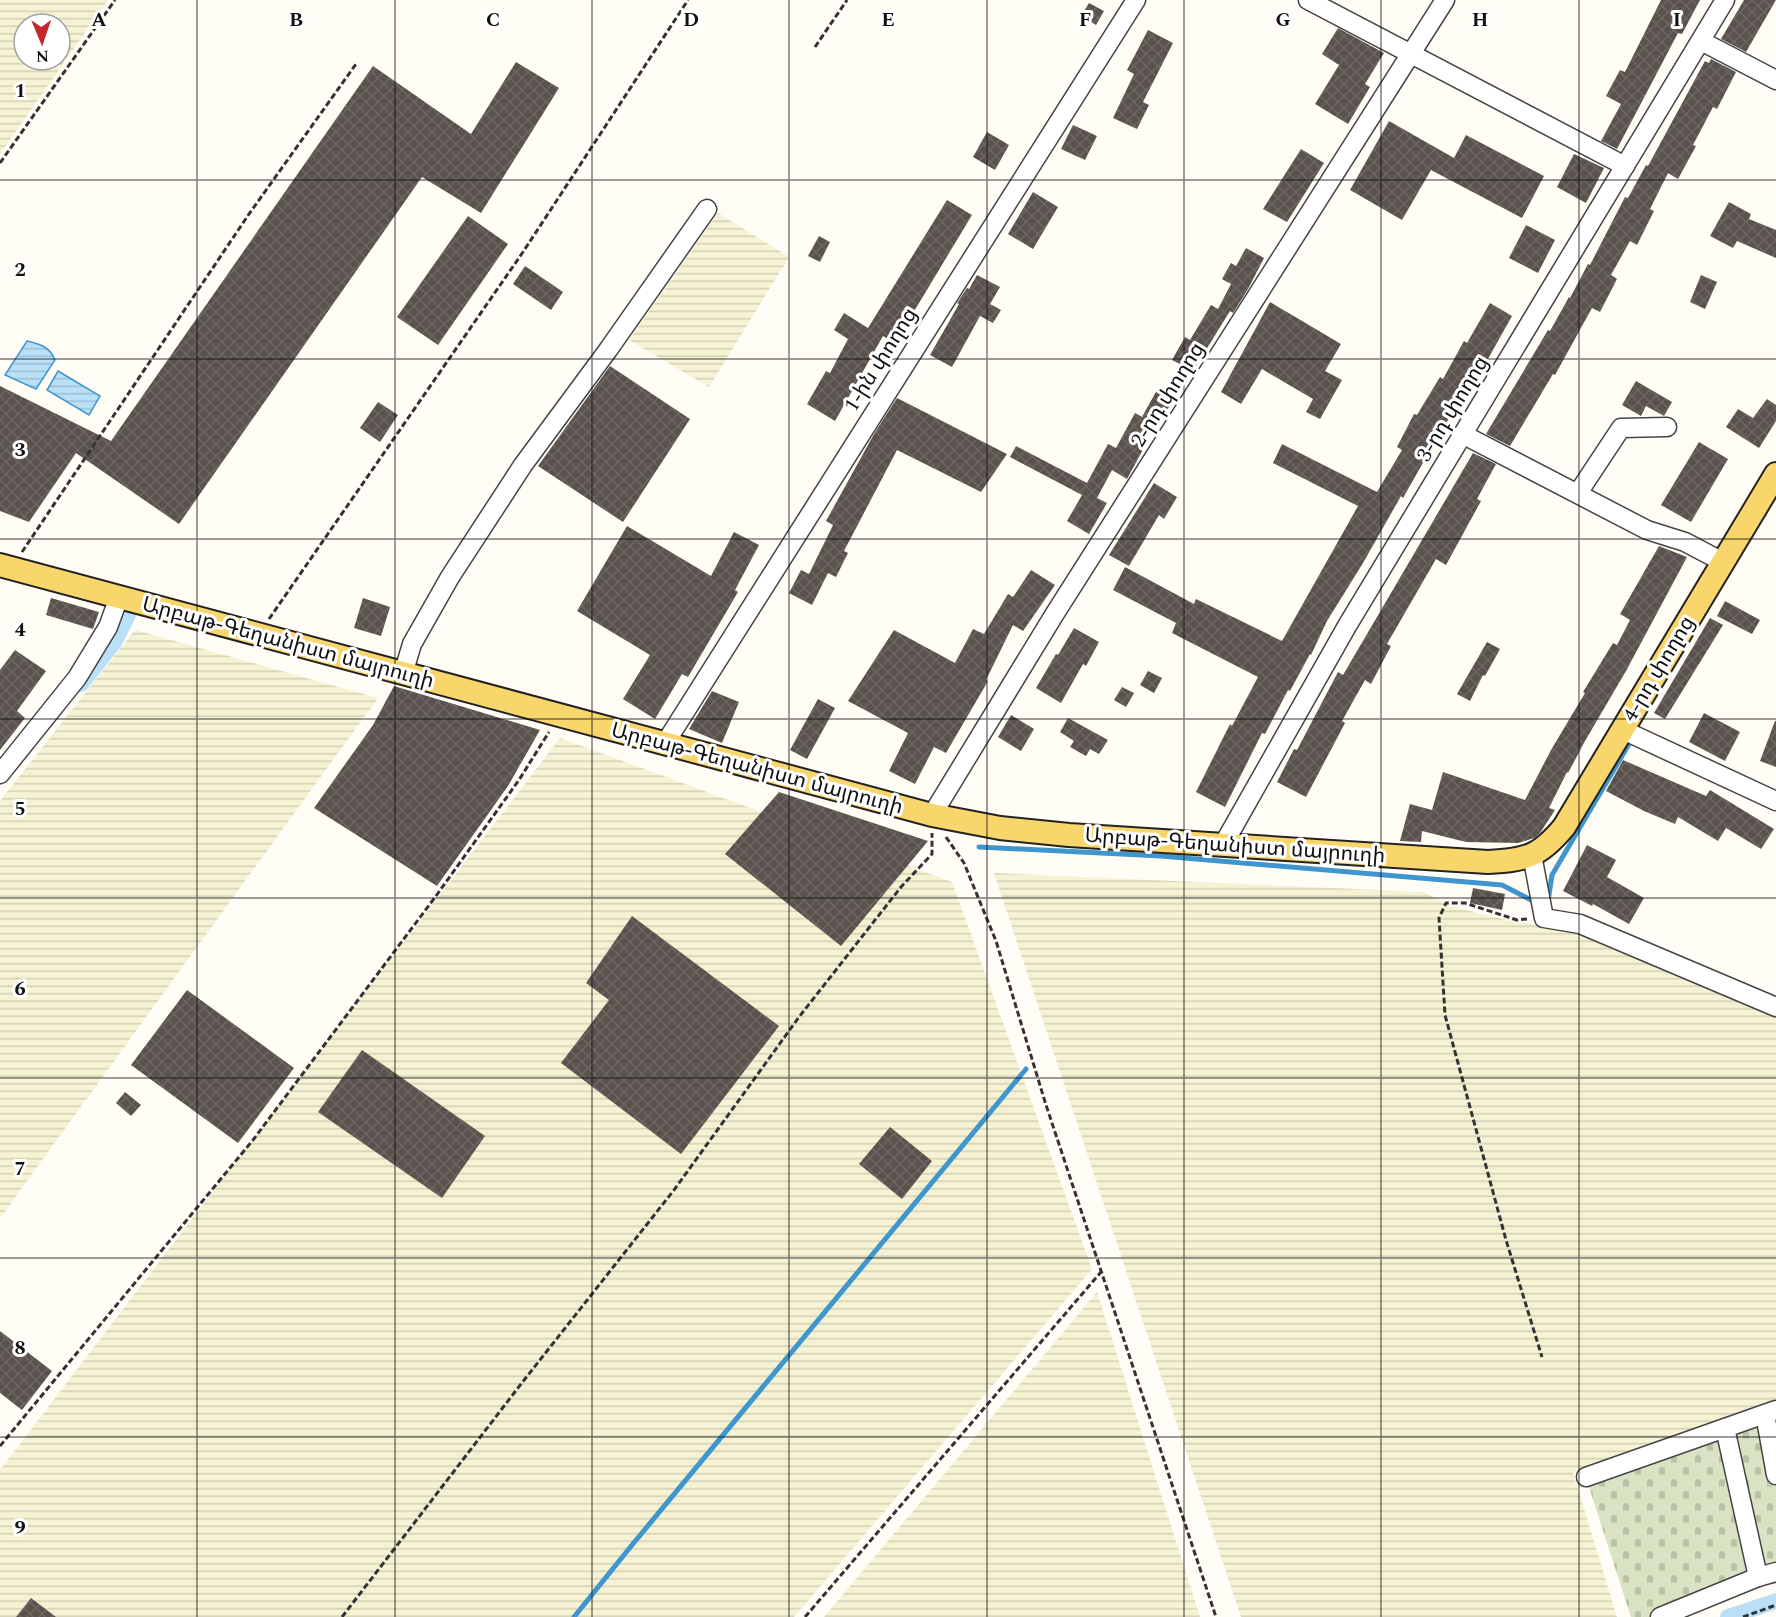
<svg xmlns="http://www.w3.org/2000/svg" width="1776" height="1617" font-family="Spectral,'Noto Sans Armenian',serif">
  <defs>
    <pattern id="farmland-rules" width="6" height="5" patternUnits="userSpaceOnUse" patternTransform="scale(1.5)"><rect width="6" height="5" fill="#f6f3d4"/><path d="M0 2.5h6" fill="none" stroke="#d2cfb5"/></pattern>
    <pattern id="cemetery-stones" width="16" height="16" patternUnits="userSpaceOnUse" patternTransform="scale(1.5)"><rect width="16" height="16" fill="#d9e3c4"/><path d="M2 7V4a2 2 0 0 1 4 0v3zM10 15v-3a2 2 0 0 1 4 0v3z" fill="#b9c2a7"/></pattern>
    <pattern id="water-rules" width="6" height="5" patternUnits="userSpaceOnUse" patternTransform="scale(1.5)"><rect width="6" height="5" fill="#b9e0f7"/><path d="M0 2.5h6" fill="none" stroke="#9ebfd3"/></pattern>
    <pattern id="building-cross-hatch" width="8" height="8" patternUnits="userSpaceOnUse" patternTransform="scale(1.5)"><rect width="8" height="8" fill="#5a524d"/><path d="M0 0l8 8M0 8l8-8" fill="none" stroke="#6d6662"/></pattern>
  </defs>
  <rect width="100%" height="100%" fill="#fffdf5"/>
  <g fill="url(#farmland-rules)" fill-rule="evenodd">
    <path d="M 0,0 L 108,0 L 0,154 ZM 24,24 L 60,24 L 60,60 L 24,60 Z"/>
    <polygon points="718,213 789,257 709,387 629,340"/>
    <polygon points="135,630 378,698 0,1218 0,801"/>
    <polygon points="560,738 952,882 1092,1269 794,1617 0,1617 0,1470"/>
    <polygon points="994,873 1424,892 1449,906 1516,922 1578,927 1776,1011 1776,1400 1573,1473 1617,1617 1241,1617"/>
    <polygon points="1097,1292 1200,1617 824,1617"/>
  </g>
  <polygon fill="url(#cemetery-stones)" points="1776,1412 1776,1582 1678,1617 1631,1617 1588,1484"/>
  <g fill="url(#water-rules)" stroke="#3f96cf" stroke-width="1.5">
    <path d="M 27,341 C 40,344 50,347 55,360 L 36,389 L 5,375 Z"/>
    <polygon points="58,371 100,396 89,415 47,390"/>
  </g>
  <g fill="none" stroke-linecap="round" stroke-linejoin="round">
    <g stroke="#3f96cf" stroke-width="5">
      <polyline points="979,847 1161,856 1502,885 1531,900"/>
      <polyline points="1548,901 1552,875 1629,744"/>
      <polyline points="574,1617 632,1545 1026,1069"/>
    </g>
    <g stroke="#b9e0f7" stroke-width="16">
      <polyline points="81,684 115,641 128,615"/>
      <polyline points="1728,1617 1776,1601"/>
    </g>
  </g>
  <g fill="url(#building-cross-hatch)">
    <polygon points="1661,0 1700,0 1682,34 1678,33 1617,149 1601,141 1621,104 1606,96 1620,70 1625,72"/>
    <polygon points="1744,0 1776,0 1746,52 1721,39"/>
    <polygon points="1089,3 1104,11 1096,25 1081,16"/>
    <polygon points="1338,28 1384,53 1365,84 1370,87 1348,124 1315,104 1339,65 1322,54"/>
    <polygon points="1148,30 1173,43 1143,102 1149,105 1137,129 1113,118 1134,74 1127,70"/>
    <polygon points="1711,59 1736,72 1734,76 1717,109 1713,107 1693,145 1696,146 1678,179 1668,173 1650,209 1654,211 1637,245 1630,241 1611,275 1617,279 1600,312 1592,308 1555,375 1553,374 1510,446 1486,434 1548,330 1550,331 1569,297 1570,298 1588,264 1590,265 1625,197 1628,198 1646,165 1648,166 1705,61 1709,63"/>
    <polygon points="516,62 559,88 481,213 422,177 179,524 76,453 29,522 0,511 0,386 111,441 373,66 471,134"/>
    <polygon points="1389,121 1454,158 1466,135 1544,176 1522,218 1431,170 1402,220 1350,190"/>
    <polygon points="1073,125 1097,136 1085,160 1061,149"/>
    <polygon points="987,132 1009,145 995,170 973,157"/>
    <polygon points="1301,149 1324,163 1287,222 1263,209"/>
    <polygon points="1574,154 1604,168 1586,203 1557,187"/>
    <polygon points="1033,192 1058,207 1033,249 1008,234"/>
    <polygon points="947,200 972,215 895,343 883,336 835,421 807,404 826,371 830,373 848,339 834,330 844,313 868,328"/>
    <polygon points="1729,202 1751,214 1749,219 1776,230 1776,258 1737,241 1733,248 1710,236"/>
    <polygon points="468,216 508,244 438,345 397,317"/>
    <polygon points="1526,225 1555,240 1538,273 1509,258"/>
    <polygon points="819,236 830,242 820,262 808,256"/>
    <polygon points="1246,248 1264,258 1248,289 1233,313 1230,311 1193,371 1172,360 1185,337 1190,340 1211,305 1218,309 1231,284 1222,279 1231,263 1236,266"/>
    <polygon points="525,266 563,292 551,310 513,284"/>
    <polygon points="977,275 1000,287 990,304 1001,310 993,323 980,316 952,367 930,355 959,304 957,303 967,288 969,289"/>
    <polygon points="1701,275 1717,282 1705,309 1690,302"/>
    <polygon points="1270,302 1341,344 1325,371 1342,380 1320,419 1306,412 1313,399 1262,369 1241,404 1221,392"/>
    <polygon points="1490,303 1512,316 1470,391 1456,414 1452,412 1426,462 1424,461 1403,498 1401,496 1363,563 1327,621 1311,655 1310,654 1290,691 1288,690 1265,734 1262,733 1225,807 1196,792 1230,724 1232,726 1258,677 1172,633 1176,623 1113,590 1125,567 1194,604 1196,599 1282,641 1358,506 1273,463 1282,444 1377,492 1402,450 1397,447 1414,414 1417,415 1440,377 1443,379 1464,341 1467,343"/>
    <polygon points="610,366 690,419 623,522 538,466"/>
    <polygon points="1636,381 1672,402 1664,416 1646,406 1641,416 1622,405"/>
    <polygon points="1157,390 1173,400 1160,422 1156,420 1142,444 1145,446 1127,479 1112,470 1097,498 1107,503 1089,534 1067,521 1082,495 1010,457 1016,446 1087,483 1108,444 1116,448 1135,413 1142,417"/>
    <polygon points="897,398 1007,454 981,492 897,450 844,551 848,553 836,577 828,573 812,605 789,593 801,570 809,574 833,525 826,521 874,434"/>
    <polygon points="1767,399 1776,405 1776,421 1759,448 1726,427 1738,409 1753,418"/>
    <polygon points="378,402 398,415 380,442 360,428"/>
    <polygon points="1699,442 1728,459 1691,522 1661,505"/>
    <polygon points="1473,453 1496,464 1477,499 1481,501 1446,565 1436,559 1387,644 1391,646 1371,684 1365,680 1342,721 1345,723 1306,797 1277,782 1294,749 1297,750 1338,672 1343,675"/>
    <polygon points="1154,483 1177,497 1164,519 1159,515 1129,566 1109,555"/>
    <polygon points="627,526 711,576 734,532 759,545 735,590 738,592 688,677 682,674 655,719 623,699 650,655 577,611"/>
    <polygon points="1659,546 1687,557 1626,671 1585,741 1568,773 1567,772 1549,808 1555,810 1540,833 1534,838 1518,843 1466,842 1422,831 1421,842 1400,841 1410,804 1432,810 1443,772 1525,800 1551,750 1585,693 1583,692 1613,643 1617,645 1630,620 1620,614"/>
    <polygon points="1031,570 1055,585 1023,631 1013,625 986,680 988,681 946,753 934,747 915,784 889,771 908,733 848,701 894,630 955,663 973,629 984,634 1008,594 1013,597"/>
    <polygon points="51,598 99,612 93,629 46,615"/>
    <polygon points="363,598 390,607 381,636 354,628"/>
    <polygon points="1725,601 1760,620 1752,634 1717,616"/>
    <polygon points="1710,618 1723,625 1665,719 1654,713"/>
    <polygon points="1074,628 1099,642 1086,666 1083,664 1061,703 1036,688 1056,654 1058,655"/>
    <polygon points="1487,642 1500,649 1485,676 1483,675 1470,701 1457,694"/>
    <polygon points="15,650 46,671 17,711 25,718 0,750 0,670"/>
    <polygon points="1148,671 1162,678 1154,693 1140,685"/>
    <polygon points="394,686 540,730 508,786 437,886 314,808 373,725"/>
    <polygon points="1122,687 1134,693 1126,707 1114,700"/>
    <polygon points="712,691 739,702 722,743 689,729"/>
    <polygon points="818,699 835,708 807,759 790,750"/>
    <polygon points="1704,713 1740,732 1725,761 1689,742"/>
    <polygon points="1011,715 1034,729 1021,751 998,737"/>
    <polygon points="1068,718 1108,740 1099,754 1090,749 1086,756 1070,747 1074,741 1060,732"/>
    <polygon points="1775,721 1776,721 1776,767 1760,761"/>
    <polygon points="1623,760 1706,796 1710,790 1774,829 1761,849 1726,828 1718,841 1678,817 1675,824 1644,811 1606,791"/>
    <polygon points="779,792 928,841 841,946 725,854"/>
    <polygon points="1587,845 1616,860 1607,877 1644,898 1629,924 1593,904 1592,906 1563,891"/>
    <polygon points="1473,888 1505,894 1502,910 1470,903"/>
    <polygon points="632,916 779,1026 681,1154 561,1063 609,1000 586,983"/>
    <polygon points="187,990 294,1068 238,1143 131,1065"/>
    <polygon points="362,1050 485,1136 442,1198 318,1112"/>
    <polygon points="125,1092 141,1105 131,1116 116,1103"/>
    <polygon points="890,1127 932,1161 902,1199 859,1164"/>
    <polygon points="0,1331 52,1371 22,1410 0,1393"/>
    <polygon points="31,1598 56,1617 16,1617"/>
  </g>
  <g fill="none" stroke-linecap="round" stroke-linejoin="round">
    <defs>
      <g id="minor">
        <polyline points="1308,0 1625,166"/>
        <polyline points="1701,41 1776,80"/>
        <polyline points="1464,435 1647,530 1685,542 1723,562"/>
        <polyline points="1578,493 1621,428 1667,427"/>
        <polyline points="403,674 412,644 450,577 523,465 608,350 707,209"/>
        <polyline points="1623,730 1776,801"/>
        <polyline points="664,745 1136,0"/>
        <polyline points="0,774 77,678 108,627 119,597"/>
        <polyline points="932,815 1054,615 1445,0"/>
        <polyline points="1223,845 1347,626 1725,0"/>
        <polyline points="1532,855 1544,918 1580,924 1776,1007"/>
        <polyline points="1776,1410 1725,1428 1758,1577 1776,1572"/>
        <polyline points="1765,1414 1776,1475"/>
        <polyline points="1586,1477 1725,1428"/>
        <polyline points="1660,1617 1758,1577"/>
      </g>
      <path id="major" d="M 0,565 L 932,815 L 1000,828 L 1069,835 L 1488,862 C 1526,860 1539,857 1564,827 L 1776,474"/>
    </defs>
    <use href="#minor" stroke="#444" stroke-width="21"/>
    <use href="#major" stroke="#222" stroke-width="26"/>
    <g stroke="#333" stroke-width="3" stroke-dasharray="6 3" stroke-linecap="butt">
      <polyline points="815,47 847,0"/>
      <polyline points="0,163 115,0"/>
      <polyline points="22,552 249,214 356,64"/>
      <polyline points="269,619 523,252 688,0"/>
      <polyline points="946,837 964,863 996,941 1046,1105 1216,1617"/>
      <polyline points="1527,919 1517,920 1465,903 1446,903 1439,918 1445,1015 1506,1240 1542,1357"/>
      <polyline points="0,1446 253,1140 436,896 519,780 549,732"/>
      <polyline points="342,1617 521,1384 674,1190 799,1017 901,887 932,854 932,833"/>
      <polyline points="805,1617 1101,1272"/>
      <polyline points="1743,1617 1776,1605"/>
    </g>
    <use href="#minor" stroke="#fff" stroke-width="18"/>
    <use href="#major" stroke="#f9d66b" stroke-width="22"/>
  </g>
  <path fill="none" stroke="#111" stroke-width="1.5" stroke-opacity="0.55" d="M 197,0 L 197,1617M 395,0 L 395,1617M 592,0 L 592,1617M 789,0 L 789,1617M 987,0 L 987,1617M 1184,0 L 1184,1617M 1381,0 L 1381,1617M 1579,0 L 1579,1617M 0,180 L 1776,180M 0,359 L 1776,359M 0,539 L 1776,539M 0,719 L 1776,719M 0,898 L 1776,898M 0,1078 L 1776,1078M 0,1258 L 1776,1258M 0,1437 L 1776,1437"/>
  <g text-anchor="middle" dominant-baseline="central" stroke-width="6" stroke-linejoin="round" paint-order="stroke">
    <g font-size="21" fill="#111" stroke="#fff">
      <text transform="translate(881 360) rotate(-58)">1-ին փողոց</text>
      <text transform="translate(1168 395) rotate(-58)">2-րդ փողոց</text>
      <text transform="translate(1453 409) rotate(-59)">3-րդ փողոց</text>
      <text transform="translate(288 643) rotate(15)">Արբաթ-Գեղանիստ մայրուղի</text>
      <text transform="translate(1659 669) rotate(-59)">4-րդ փողոց</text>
      <text transform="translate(757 769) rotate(15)">Արբաթ-Գեղանիստ մայրուղի</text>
      <text transform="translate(1235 846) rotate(4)">Արբաթ-Գեղանիստ մայրուղի</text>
    </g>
  </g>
  <g font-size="20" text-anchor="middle" font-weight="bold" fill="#111" stroke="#fff" stroke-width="6" stroke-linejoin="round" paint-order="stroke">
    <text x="99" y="26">A</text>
    <text x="296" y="26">B</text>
    <text x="493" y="26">C</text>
    <text x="691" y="26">D</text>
    <text x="888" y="26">E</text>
    <text x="1085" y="26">F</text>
    <text x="1283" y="26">G</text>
    <text x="1480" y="26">H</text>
    <text x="1677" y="26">I</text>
    <text x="20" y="97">1</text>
    <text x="20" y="276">2</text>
    <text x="20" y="456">3</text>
    <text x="20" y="636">4</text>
    <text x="20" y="815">5</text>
    <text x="20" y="995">6</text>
    <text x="20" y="1175">7</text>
    <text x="20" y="1354">8</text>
    <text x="20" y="1534">9</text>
  </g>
  <g transform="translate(42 42) rotate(178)"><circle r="28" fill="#ffffff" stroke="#a0a0a0" stroke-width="1.5"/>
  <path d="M0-4.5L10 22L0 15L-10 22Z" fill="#c4262e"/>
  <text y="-9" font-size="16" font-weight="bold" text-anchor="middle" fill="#111111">N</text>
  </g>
</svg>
